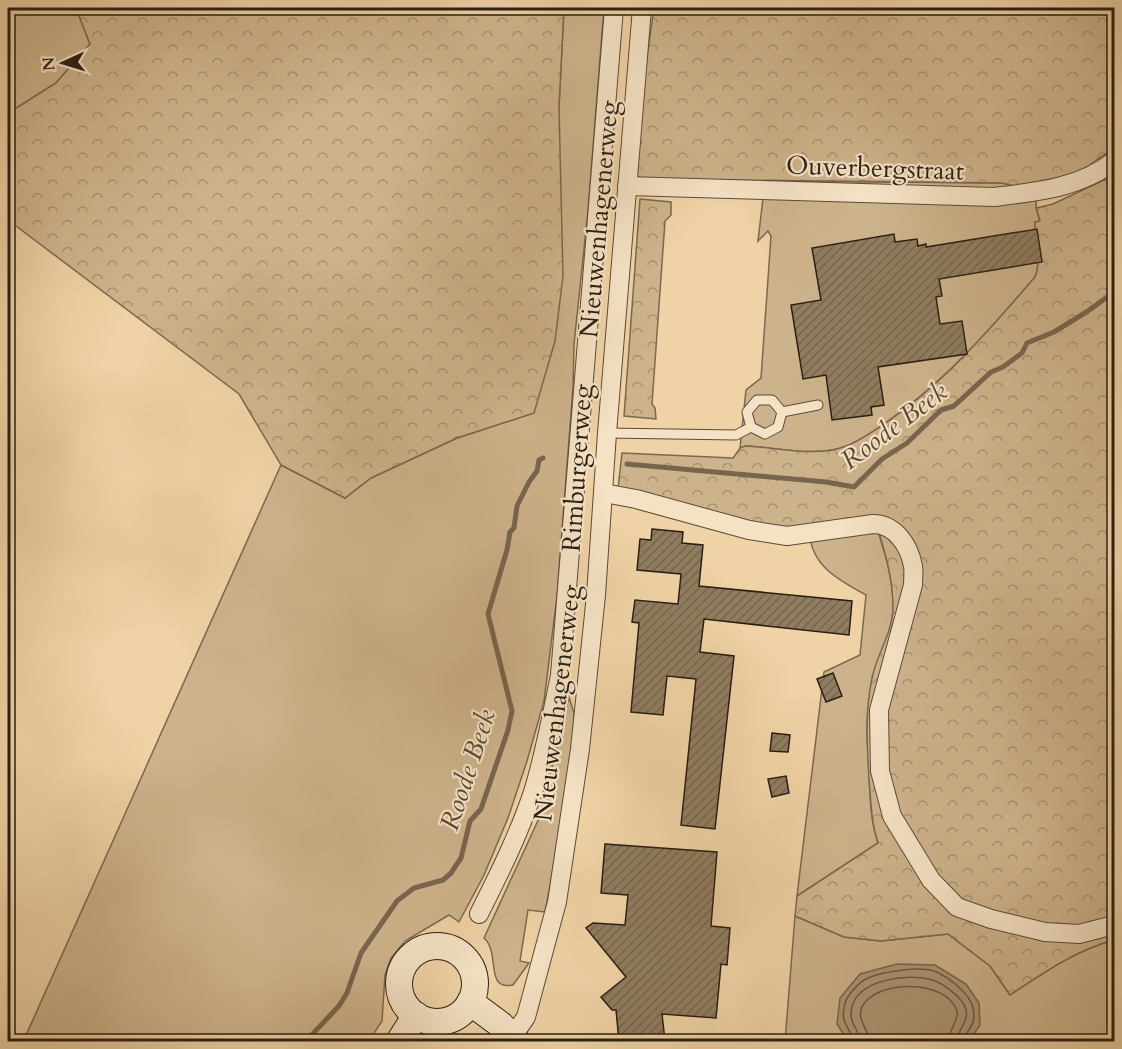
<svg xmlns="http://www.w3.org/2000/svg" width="1122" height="1049" font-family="Cardo,serif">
  <defs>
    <pattern id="forest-crowns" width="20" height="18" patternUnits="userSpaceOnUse" patternTransform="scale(1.5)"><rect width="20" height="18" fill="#cdb38c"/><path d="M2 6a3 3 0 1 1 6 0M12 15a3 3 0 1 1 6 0" fill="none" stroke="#a69171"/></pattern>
    <pattern id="building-hatch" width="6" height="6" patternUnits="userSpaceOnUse" patternTransform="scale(1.5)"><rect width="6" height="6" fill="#907c5f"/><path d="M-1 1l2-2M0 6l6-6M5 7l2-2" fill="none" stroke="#76654d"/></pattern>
  </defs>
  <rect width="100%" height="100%" fill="#efd2a5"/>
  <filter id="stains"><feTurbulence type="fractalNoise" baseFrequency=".00333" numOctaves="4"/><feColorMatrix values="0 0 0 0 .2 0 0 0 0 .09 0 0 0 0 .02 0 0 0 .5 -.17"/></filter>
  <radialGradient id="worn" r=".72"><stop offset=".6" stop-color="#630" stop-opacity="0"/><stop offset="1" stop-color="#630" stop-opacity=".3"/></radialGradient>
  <g fill="#cdb38c" stroke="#7b6850" stroke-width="1.5">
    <polygon points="8,8 76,8 90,44 56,83 15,109 8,107"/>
    <polygon points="564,8 604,8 588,211 574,344 573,387 557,596 544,701 527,761 508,818 484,875 459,922 449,915 405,941 391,958 385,975 382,1021 369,1041 23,1042 281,465 345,498 371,478 457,438 534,413 559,107"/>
    <path d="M 765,181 L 1002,183 L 1037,191 L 1036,208 L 1040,221 L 1035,222 C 1034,241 1042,260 1035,277 C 988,332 941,386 881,426 C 866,436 850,447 832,450 C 804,455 773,447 746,446 L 740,448 L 746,390 L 761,378 L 771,236 L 768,231 L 758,241 Z"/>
    <path d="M 876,525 C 885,553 894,581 893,610 C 891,639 874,673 869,703 C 865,725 868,748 869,771 C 870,795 870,820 878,843 L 797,896 L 824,672 L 860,655 L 866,595 C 841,581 812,567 810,535 Z"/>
    <path d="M 569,697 L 574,713 L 574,737 L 556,855 L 545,912 L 528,910 L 520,961 L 529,963 L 513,985 C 484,991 501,953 484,938 L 540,816 Z"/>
    <path d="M 795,916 L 844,937 L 881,941 L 948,934 L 990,966 L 1010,995 C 1043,973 1076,950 1114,940 L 1114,1041 L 785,1042 Z"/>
  </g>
  <g fill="url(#forest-crowns)" stroke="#7b6850" stroke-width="1.5">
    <polygon points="76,8 564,8 559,107 563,276 555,341 534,413 457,438 371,478 345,498 281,465 239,394 8,220 8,107 15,109 56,83 90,44"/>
    <polygon points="654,8 1114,8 1114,149 1096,160 1075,178 1037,191 1002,183 637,179 644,79"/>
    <path d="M 1106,179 L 1114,181 L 1114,940 C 1076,950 1043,973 1010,995 L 990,966 L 948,934 L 881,941 L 844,937 L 795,916 L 797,896 L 878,843 C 871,822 871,801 869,779 C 867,745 865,711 872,678 C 877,653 893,633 893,607 C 893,579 885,552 877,526 L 781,534 L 618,489 L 622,453 L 733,458 L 740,448 L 745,446 C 773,447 804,455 832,450 C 850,447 866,436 881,426 C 941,386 988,332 1035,277 C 1042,260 1034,241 1035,222 L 1040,221 L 1036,208 L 1053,204 Z"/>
    <polygon points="640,199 671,202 671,215 665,221 652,404 655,408 656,419 624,416"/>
  </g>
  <polygon fill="#ac9574" stroke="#78654e" stroke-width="1.5" points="897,964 935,965 966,984 979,1003 980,1025 969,1041 848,1041 837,1024 840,998 860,974"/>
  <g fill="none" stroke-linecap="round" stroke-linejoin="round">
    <g stroke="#6a5a44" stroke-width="1.5">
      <path d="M 853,1042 C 851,1025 839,1026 845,1003 C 847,996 859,982 866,979 C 880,972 918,966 934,971 C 947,976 970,993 973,1008 C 977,1028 966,1027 964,1042"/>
      <path d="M 860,1042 C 859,1026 848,1026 852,1007 C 859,979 907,974 929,979 C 940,981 961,996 965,1007 C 971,1021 957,1028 957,1042"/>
      <path d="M 869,1042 C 869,1029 856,1019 862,1007 C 876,979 947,979 957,1011 C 959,1021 948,1031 948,1042"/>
    </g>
    <g stroke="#78654e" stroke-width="5">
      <polyline points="627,464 826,482 854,487 882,459 907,443 941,410 954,406 991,372 1003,367 1022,353 1027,343 1054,332 1088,311 1114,292"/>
      <polyline points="305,1042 339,1006 347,993 361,953 397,901 414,888 443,880 451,873 461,858 470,821 481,809 508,730 512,711 488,614 507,550 510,532 514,528 517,506 529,482 537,471 539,460 543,458"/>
    </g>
  </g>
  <g fill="url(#building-hatch)" stroke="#291e14" stroke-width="1.5">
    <polygon points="1037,229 1042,262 939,279 942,296 936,297 940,324 962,321 967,354 878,367 884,405 871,407 872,415 832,420 826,375 803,379 791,305 821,300 812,248 894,234 895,242 917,239 918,246 926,244 926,247"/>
    <polygon points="652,529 683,532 682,543 703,545 699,586 852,601 849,635 704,619 700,652 734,656 715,829 681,825 696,679 667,676 663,715 631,712 639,623 632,622 635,600 678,604 681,574 637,570 640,539 651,540"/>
    <polygon points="833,673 842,696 826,702 817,679"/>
    <polygon points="772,733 790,735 788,752 770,751"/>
    <polygon points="786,776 789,793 772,797 768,779"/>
    <polygon points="605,844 717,852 711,926 730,928 727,965 721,964 716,1018 662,1014 665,1041 619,1041 616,1010 612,1010 601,997 626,977 586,928 593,923 625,925 628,895 601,893"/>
  </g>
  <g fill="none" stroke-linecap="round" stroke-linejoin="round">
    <defs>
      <g id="lane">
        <polygon points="757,400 772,400 782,412 778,427 765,434 751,427 747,412"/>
        <polyline points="782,412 818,405"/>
        <polyline points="607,433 736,435 751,427"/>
      </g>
      <g id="street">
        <path d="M 627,186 L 994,197 C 1036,192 1080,188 1114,161"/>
        <path d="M 604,493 L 636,499 L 749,530 L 787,536 L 873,524 C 895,524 909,545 913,566 C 914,572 913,579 913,585 L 879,710 L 880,771 L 892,816 L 931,880 L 957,907 L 991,919 L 1045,932 L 1079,934 L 1114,925"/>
        <path d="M 479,914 C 499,874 519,834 533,792 C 545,753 552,714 560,675 L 614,8"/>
        <polyline points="513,1036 526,1017 557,902 580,749 596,595 607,433 642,8"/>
      </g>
      <g id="secondary">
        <circle cx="437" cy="984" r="38"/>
        <polyline points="470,1002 501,1025 517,1042"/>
        <polyline points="399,1042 416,1015"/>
      </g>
    </defs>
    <use href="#lane" stroke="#5a4b38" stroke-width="11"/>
    <use href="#street" stroke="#5a4b38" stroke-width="20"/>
    <use href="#secondary" stroke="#291e14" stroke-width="28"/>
    <use href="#lane" stroke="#f5e2c4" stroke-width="9"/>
    <use href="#street" stroke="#f5e2c4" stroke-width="18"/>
    <use href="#secondary" stroke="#f5e2c4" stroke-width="26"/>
  </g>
  <g text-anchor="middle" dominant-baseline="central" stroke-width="4.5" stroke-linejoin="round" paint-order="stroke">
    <g font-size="26" fill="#291e14" stroke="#f5e2c4">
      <text transform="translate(875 168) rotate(2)">Ouverbergstraat</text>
      <text transform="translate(599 219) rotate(-85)">Nieuwenhagenerweg</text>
      <text transform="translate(577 468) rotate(-86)">Rimburgerweg</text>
      <text transform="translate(557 703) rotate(-83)">Nieuwenhagenerweg</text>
    </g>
    <g font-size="27" font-style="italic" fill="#574836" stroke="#f5e2c4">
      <text transform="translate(894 426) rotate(-37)">Roode Beek</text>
      <text transform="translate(468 770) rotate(-72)">Roode Beek</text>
    </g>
  </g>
  <rect width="1122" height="1049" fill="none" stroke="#efd2a5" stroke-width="30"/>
  <rect x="9" y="9" width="1104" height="1031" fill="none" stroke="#291e14" stroke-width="3"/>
  <rect x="15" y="15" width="1092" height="1019" fill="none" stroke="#291e14" stroke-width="1.5"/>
  <g transform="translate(63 63) rotate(266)" stroke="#f5e2c4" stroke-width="4.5" paint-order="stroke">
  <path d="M0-4.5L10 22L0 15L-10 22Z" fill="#291e14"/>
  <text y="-9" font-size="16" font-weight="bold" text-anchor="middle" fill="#291e14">N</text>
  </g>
  <rect width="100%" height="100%" filter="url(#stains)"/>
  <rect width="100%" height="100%" fill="url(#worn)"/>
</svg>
